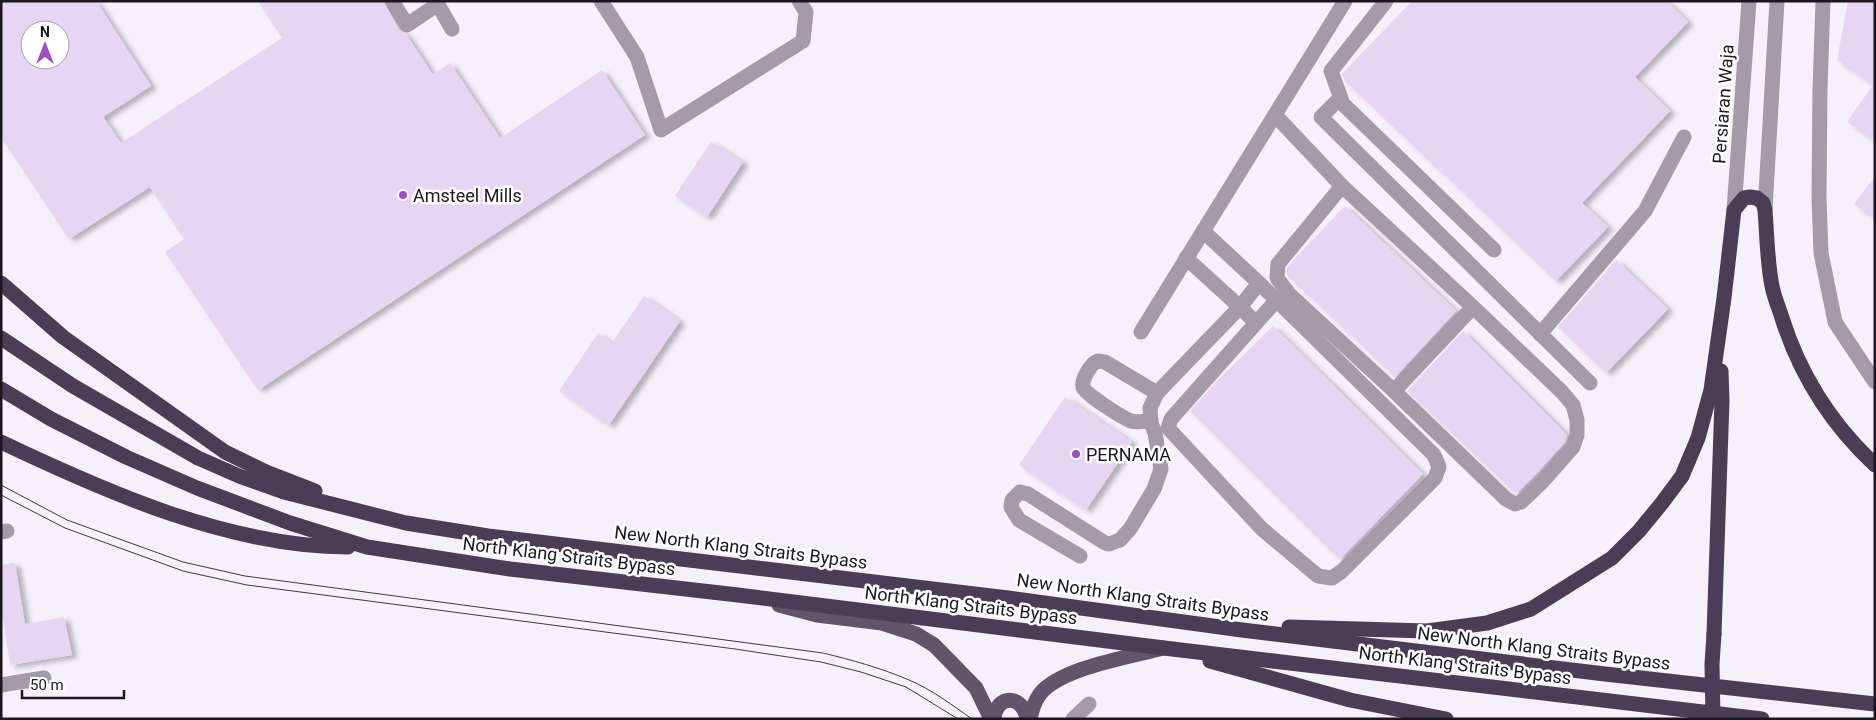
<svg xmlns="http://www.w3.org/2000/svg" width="1876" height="720" font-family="Roboto,sans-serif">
  <defs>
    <filter id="shadow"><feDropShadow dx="5.5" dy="3" stdDeviation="2.5" flood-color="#0004"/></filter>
  </defs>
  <rect width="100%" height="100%" fill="#f6f0fb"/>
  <g fill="#e6d5f3" fill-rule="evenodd" filter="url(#shadow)">
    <path d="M 1,1 L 96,1 L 151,86 L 103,117 L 121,143 L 282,38 L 258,1 L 383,1 L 399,30 L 406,34 L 433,75 L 450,63 L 500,138 L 602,70 L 645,135 L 258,390 L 165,252 L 184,239 L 150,187 L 69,239 L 1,137 ZM 30,30 L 60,30 L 60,60 L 30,60 Z"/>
    <polygon points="1412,1 1666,1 1688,22 1635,77 1670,111 1582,203 1608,227 1556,281 1344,80 1342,74"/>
    <polygon points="1848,1 1875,1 1875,141 1847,122 1873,85 1837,60"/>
    <polygon points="711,142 743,162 707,217 675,196"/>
    <polygon points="1875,176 1875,219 1854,204"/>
    <polygon points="1345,206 1456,311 1395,377 1287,275 1287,268 1297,256"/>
    <polygon points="1616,260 1668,309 1606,373 1558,327"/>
    <polygon points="644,296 680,321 609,425 559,391 598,333 612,343"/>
    <polygon points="1273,326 1423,474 1340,559 1190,411 1216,382"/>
    <polygon points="1463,331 1567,435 1565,442 1535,475 1516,494 1407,391"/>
    <polygon points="1065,397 1132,442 1086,510 1019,465"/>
    <polygon points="15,563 25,624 64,617 72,655 10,665 3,618 1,618 1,565"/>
  </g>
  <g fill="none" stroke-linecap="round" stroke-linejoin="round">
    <g stroke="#a39ca8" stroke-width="15">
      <polyline points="392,1 407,25 438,4"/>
      <polyline points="436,1 452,29"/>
      <polyline points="601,1 637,57 661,130 803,41 806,12 799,1"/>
      <polyline points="1386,1 1331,71 1343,104 1494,250"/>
      <polyline points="1823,1 1820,89 1819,198 1821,253 1835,322 1875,382"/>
      <polyline points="1340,98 1321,117 1590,383"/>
      <polyline points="1275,115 1342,186 1473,307 1562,392 1573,405 1577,420 1577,435 1573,447 1542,482 1521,502 1515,504 1506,499 1394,391 1473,307"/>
      <polyline points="1342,186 1278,264 1277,278 1289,294 1394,391"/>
      <polyline points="1734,210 1749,1"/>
      <polyline points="1765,210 1777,1"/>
      <polyline points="1203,231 1259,283 1434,455 1439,467 1435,478 1342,571 1332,578 1318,576 1262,529 1168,428 1171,419 1256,323 1240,307 1259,283"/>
      <polyline points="1256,323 1276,301"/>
      <polyline points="1141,332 1345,1"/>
      <polyline points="1540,334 1645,211 1684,137"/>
      <path d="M 1151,420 C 1145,421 1138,423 1131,421 C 1123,418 1086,395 1083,387 C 1081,380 1091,363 1098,361 C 1100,361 1103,362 1105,362 L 1157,393"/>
      <polyline points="1,532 7,531"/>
      <polyline points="1080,556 1019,520 1011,507 1012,500 1020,492 1028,494 1105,543 1109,544 1120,540 1130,529 1154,489 1161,469 1155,433 1151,423 1150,408 1157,393 1240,307 1186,258"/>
      <polyline points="1,685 44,678"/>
      <polyline points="1073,719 1089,704"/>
    </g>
    <g stroke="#62556b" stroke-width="15">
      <polyline points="779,605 817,615 882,623 916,634 934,645 976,688 991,719"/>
      <path d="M 994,719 C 996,694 1023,694 1027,719"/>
      <path d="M 1030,719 C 1032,709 1034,702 1040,694 C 1060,668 1130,657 1163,648"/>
    </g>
    <g stroke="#4b3d55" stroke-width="15">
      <polyline points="1,283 63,337 225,452 266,472 315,491"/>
      <polyline points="1,338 73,386 198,458 239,476 284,492 406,523 488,536 1008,598 1242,630 1605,674 1875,704"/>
      <polyline points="1,389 51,419 126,457 197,488 290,523 367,547 510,569 738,595 1164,648 1762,719"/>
      <path d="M 1,442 C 106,492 230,547 348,547"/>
      <path d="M 1289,627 L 1427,631 L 1487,623 L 1531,609 L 1612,558 L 1639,531 L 1662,503 L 1682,476 L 1698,438 L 1711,390 L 1724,298 L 1734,210 L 1744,198 L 1750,197 L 1757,198 L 1763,203 L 1765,210 C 1767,235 1767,261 1772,286 C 1774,297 1779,308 1782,318 C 1800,375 1831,424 1875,465"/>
      <polyline points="1714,634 1722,401 1721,371"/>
      <polyline points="1210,661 1350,700 1446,719"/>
    </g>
    <g stroke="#3e3842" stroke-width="1">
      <path d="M 1,485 L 67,520 L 183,562 L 245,576 L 823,653 C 852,660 881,668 909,680 C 931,689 952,705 972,719"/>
      <polyline points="1,495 65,528 183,571 247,585 735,649 821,662 861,672 906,687 958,719"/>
    </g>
    <polyline stroke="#4b3d55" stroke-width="15" points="1713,719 1712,664 1714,634"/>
  </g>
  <g fill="#9850c3" stroke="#fff" stroke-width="2">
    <circle cx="403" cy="195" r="5"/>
    <circle cx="1076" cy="454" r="5"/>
  </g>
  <g text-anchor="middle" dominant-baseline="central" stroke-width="5" stroke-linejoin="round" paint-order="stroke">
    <g font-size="18" fill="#1c1620" stroke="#fff">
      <text transform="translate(1723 104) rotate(-86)">Persiaran Waja</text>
      <text transform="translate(741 547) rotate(7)">New North Klang Straits Bypass</text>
      <text transform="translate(569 556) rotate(7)">North Klang Straits Bypass</text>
      <text transform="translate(1143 597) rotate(8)">New North Klang Straits Bypass</text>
      <text transform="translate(971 605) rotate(7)">North Klang Straits Bypass</text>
      <text transform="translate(1544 648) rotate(7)">New North Klang Straits Bypass</text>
      <text transform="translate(1465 665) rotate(7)">North Klang Straits Bypass</text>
    </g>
    <g font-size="18" fill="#1c1620" stroke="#fff" text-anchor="start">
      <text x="413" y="195">Amsteel Mills</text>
      <text x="1086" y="454">PERNAMA</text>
    </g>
  </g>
  <rect width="1876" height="720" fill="none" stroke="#1c1620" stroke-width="5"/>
  <g transform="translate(45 45)"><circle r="24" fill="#ffffff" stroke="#a4a2a6"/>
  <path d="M0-4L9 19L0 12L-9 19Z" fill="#9850c3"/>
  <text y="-8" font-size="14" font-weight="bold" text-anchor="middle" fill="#1c1620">N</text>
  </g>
  <path d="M22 690v8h102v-8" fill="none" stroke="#1c1620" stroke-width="2.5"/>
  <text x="30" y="690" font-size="15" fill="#1c1620" stroke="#ffffff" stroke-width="4" paint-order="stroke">50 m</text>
</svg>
